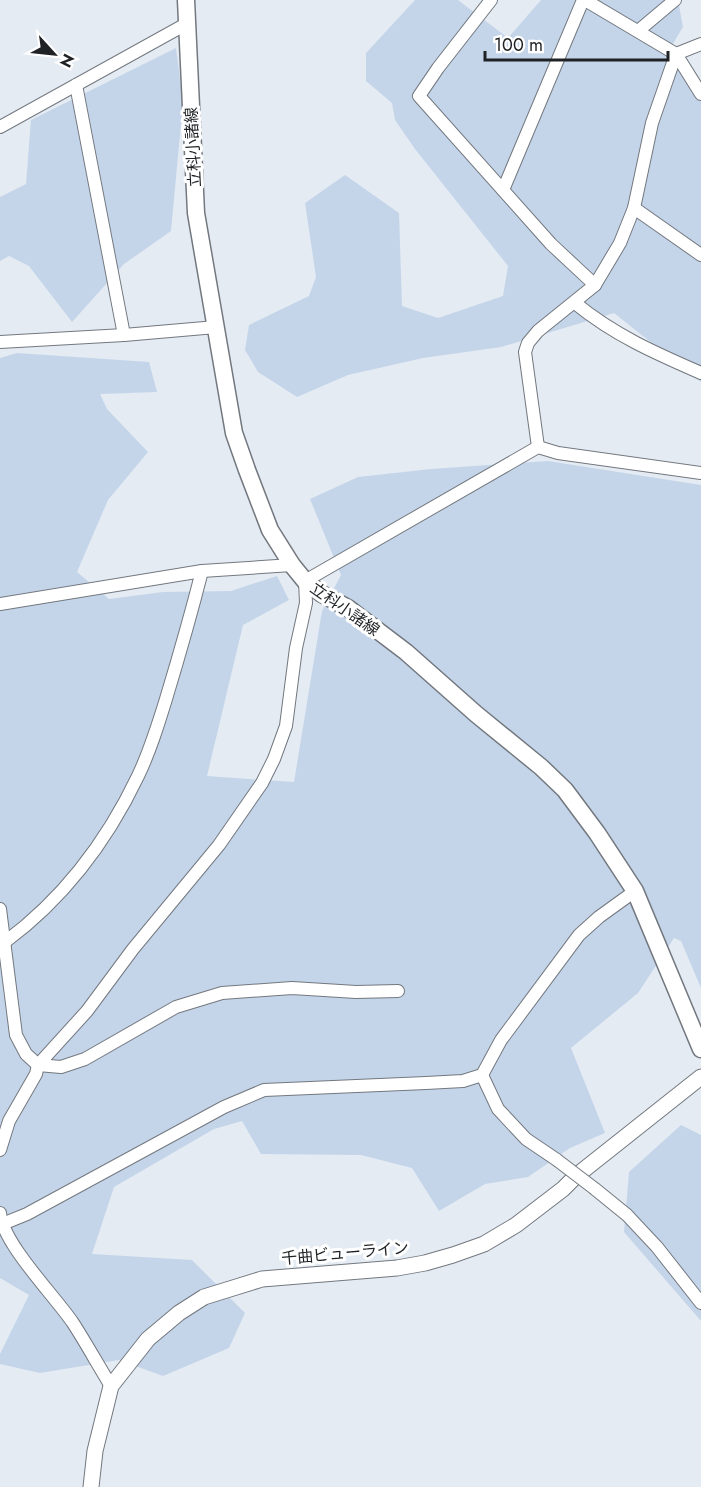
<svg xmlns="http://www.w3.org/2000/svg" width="701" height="1487" font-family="Jost,'Noto Sans JP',sans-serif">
  <rect width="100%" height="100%" fill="#e4ebf3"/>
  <g fill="#c4d5ea">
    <polygon points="415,0 458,0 508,38 541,0 678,0 683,27 668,52 701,84 701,382 614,313 501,347 423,358 348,375 297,397 258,372 245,350 249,325 309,296 316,277 305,203 345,175 399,213 402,306 438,318 503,296 508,266 415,149 395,120 392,103 366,81 366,53"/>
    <polygon points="176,48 183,102 171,231 124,264 72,322 29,266 9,256 0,261 0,197 26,184 31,120"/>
    <polygon points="17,353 149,362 157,392 100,394 107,409 148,452 108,500 77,572 109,599 163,592 231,591 277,576 289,600 243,625 207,776 294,782 322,611 341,575 310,499 358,477 431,469 548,461 701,485 701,988 681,941 674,938 638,993 571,1048 605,1133 570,1148 528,1177 485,1184 439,1211 412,1168 361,1155 261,1154 242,1121 214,1129 114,1187 92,1254 192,1260 245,1313 229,1348 163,1376 119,1360 40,1373 0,1364 0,1354 29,1295 0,1278 0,358"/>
    <polygon points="681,1125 701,1135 701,1321 624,1232 629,1172"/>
  </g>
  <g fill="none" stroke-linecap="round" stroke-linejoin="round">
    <defs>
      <g id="minor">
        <polyline points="491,0 438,68 419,96 551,244 595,285"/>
        <polyline points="585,0 676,54 701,94"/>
        <polyline points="638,31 675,0"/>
        <polyline points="676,54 701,44"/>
        <polyline points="76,85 124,335"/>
        <polyline points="0,127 188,23"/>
        <polyline points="503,190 583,0"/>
        <polyline points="634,208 701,255"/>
        <path d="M 575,303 C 614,335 655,353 701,373"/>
        <polyline points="0,342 124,335 216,327"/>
        <polyline points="538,447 525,352 528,343 538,331 595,285 620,243 634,208 652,123 676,54"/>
        <polyline points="0,604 202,571 292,565"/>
        <polyline points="0,909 16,1035 26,1054 38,1065 61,1067 85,1059 176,1007 222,993 292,988 356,992 398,991"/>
        <path d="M 5,942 C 63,899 107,841 138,776 C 150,751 158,725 166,699 C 179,656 191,614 202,571"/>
        <polyline points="482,1075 498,1109 526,1139 557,1160"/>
        <polyline points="0,1150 9,1121 36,1074 38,1065 87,1011 133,949 219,845 262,783 274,759 286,726 296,648 306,603 305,581 538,447 558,453 701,473"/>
        <polyline points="595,1189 627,1215 657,1247 701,1303"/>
        <path d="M 0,1213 C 3,1244 54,1295 73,1323 C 86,1343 98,1365 111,1386"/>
        <polyline points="0,1225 27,1214 224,1107 264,1090 426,1083 463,1081 482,1075 501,1040 579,935 599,917 635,891"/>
      </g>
      <polyline id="tertiary" points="91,1487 95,1451 111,1386 148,1339 179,1313 204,1297 262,1279 397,1268 425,1263 453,1255 484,1244 516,1225 563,1189 576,1176 701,1077"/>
      <polyline id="secondary" points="186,0 196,213 234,433 247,470 270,530 292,565 305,581 322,594 348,608 406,652 476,714 541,767 565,790 597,833 635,891 701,1049"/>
    </defs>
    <use href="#minor" stroke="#73787f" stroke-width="14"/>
    <use href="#tertiary" stroke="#73787f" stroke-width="17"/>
    <use href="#secondary" stroke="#73787f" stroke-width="19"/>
    <use href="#minor" stroke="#fff" stroke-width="12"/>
    <use href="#tertiary" stroke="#fff" stroke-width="15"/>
    <use href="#secondary" stroke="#fff" stroke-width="16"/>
    <defs>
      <polyline id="minor-bridge" points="557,1160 595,1189"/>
    </defs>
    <use href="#minor-bridge" stroke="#73787f" stroke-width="14" stroke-linecap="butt"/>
    <use href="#minor-bridge" stroke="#fff" stroke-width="12"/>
  </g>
  <g text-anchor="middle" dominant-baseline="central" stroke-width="6" stroke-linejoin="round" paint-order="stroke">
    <g font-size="16" fill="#1f2224" stroke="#fff">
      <text transform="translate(193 147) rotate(-93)">立科小諸線</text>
      <text transform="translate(345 609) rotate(35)">立科小諸線</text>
      <text transform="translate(345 1253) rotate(-5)">千曲ビューライン</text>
    </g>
  </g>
  <g transform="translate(54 54) rotate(117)" stroke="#ffffff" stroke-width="4.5" paint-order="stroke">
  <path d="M0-4.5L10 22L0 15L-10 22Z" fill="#1f2224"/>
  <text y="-9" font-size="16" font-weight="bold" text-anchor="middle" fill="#1f2224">N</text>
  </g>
  <path d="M485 51v9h183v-9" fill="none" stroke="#1f2224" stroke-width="3"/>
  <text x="494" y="51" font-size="18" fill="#1f2224" stroke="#ffffff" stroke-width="4.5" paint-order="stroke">100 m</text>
</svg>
